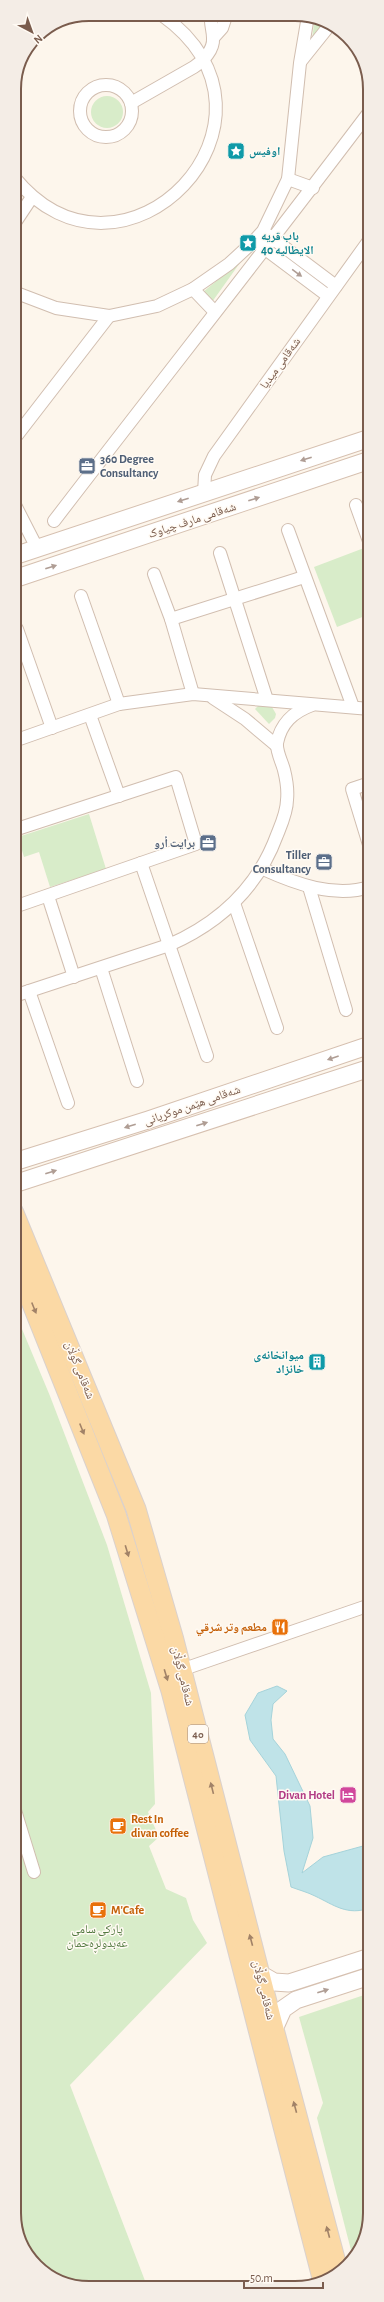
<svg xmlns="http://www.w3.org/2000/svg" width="384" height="2302" font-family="'Alegreya Sans','Noto Naskh Arabic',sans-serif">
  <rect width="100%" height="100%" fill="#fdf6ec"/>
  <g fill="#d8ecc9">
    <polygon points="315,17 324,23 312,39"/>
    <circle cx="107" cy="112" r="16"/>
    <polygon points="242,260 212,302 203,292"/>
    <polygon points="364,548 370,565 370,614 337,627 314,567"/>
    <polygon points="259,705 272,707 276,714 275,718 269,724 255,709"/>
    <polygon points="89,814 106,869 50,887 39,852 24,857 18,837"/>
    <polygon points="14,1310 50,1396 107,1545 151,1693 155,1804 148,1812 159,1837 149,1846 166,1889 186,1898 193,1920 207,1943 70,2085 147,2286 70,2285 33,2262 14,2218"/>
    <polygon points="370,1993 370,2213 364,2241 353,2258 317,2118 323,2103 299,2017"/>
  </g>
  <path fill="#bfe3e8" stroke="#a5d3da" d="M 277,1686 L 287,1691 L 273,1704 L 271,1720 L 273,1739 L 285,1754 L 310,1806 L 313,1838 L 302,1873 L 323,1857 L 363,1846 L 370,1850 L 370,1908 C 347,1916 334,1905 315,1896 C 307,1892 299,1890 291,1887 L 284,1851 L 276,1776 L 250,1740 L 245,1715 L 258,1693 Z"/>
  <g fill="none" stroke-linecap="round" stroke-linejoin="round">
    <defs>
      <g id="street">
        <polyline points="213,38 222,28 226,16"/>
        <polyline points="301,61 329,26"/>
        <circle cx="106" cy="111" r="26"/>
        <path d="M 131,103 L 194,67 C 203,61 214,50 213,38 C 213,30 210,24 211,15"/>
        <path d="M 14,177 C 123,311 308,119 162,15"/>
        <polyline points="288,179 313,188"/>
        <polyline points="14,224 32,197"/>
        <polyline points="268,235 336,286"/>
        <polyline points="260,245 328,296"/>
        <polyline points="193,289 215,312"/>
        <polyline points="14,292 56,308 109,316 157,306 193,289 229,264 254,241 263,231 288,179 300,63 308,16"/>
        <polyline points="14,439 109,316"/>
        <polyline points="204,493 205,475 214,456 370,239"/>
        <polyline points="14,503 37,548"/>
        <polyline points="356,505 370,544"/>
        <path d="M 54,521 C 159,384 266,249 370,111"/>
        <polyline points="288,530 353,707"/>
        <polyline points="220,553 267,700"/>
        <polyline points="154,574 171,619 193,694"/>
        <polyline points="81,596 119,704"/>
        <polyline points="171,619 304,577"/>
        <polyline points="17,629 52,728"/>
        <polyline points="213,698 245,719 277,746"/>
        <polyline points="90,715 119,796"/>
        <polyline points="14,741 119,704 193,694 370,709"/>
        <polyline points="370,783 352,789 370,848"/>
        <polyline points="14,830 176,777 196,844 14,907"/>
        <polyline points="141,863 207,1056"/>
        <path d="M 263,869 C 296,884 334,898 370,887"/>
        <polyline points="309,887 346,1010"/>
        <polyline points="48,896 74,977"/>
        <polyline points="234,903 277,1028"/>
        <polyline points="101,968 137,1081"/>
        <polyline points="29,991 68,1103"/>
        <path d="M 14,996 L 169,945 C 219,923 258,887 277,835 C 281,825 287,812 287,800 C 288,791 286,778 284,770 C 282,762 276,751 277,743 C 281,723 293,712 312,705"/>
        <polyline points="181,1670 370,1605"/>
        <polyline points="14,1807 34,1872"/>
      </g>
      <g id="secondary">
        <polyline points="14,556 370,438"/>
        <polyline points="14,579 370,460"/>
        <polyline points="14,1162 148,1120 370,1045"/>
        <polyline points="14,1184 370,1068"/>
        <polyline points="260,1974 274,1982 289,1983 370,1957"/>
        <polyline points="274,2029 283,2009 296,2000 370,1976"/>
      </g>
      <g id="primary">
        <polyline points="14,1213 136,1509 174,1640 274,2029 338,2270"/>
        <polyline points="14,1259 116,1514 171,1691 322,2278"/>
      </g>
    </defs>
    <use href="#street" stroke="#d1beb0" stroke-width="14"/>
    <use href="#secondary" stroke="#d6c0b0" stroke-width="19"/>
    <use href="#primary" stroke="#dad1cd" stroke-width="21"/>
    <use href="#street" stroke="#fff" stroke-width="12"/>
    <use href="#secondary" stroke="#fff" stroke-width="17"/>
    <use href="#primary" stroke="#fbd9a5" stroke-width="19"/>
  </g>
  <defs><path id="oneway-solid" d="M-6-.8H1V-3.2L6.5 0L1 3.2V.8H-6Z"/></defs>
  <g fill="#af9d94">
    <use href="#oneway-solid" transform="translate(297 273) rotate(36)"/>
    <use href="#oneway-solid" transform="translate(306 459) rotate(162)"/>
    <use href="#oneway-solid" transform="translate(254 499) rotate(-18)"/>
    <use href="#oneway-solid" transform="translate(183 500) rotate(162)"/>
    <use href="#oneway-solid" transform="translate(51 567) rotate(-18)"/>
    <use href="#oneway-solid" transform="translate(333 1058) rotate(161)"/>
    <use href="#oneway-solid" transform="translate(202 1124) rotate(-18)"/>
    <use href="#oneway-solid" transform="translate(130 1126) rotate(163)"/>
    <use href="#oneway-solid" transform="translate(51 1172) rotate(-18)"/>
    <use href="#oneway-solid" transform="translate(323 1991) rotate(-18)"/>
  </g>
  <g fill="#a18267">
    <use href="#oneway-solid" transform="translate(34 1308) rotate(68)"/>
    <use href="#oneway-solid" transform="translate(82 1429) rotate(68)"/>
    <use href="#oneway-solid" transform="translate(127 1551) rotate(73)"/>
    <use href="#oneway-solid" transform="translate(166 1675) rotate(73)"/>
    <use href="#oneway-solid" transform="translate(212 1788) rotate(-104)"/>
    <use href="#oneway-solid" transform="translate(251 1940) rotate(-105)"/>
    <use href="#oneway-solid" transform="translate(295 2107) rotate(-105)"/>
    <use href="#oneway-solid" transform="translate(328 2232) rotate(-105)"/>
  </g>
  <defs>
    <symbol id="sight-square" viewBox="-11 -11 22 22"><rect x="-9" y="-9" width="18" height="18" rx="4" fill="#0f9aa8" stroke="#fffaf3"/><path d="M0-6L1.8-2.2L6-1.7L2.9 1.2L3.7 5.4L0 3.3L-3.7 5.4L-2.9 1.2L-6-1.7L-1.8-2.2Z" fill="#fff"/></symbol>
    <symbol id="office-square" viewBox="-11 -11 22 22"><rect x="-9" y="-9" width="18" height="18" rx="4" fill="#5c6f8a" stroke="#fffaf3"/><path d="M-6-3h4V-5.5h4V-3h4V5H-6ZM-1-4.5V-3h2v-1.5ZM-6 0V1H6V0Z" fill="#fff"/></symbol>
    <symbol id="building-square" viewBox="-11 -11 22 22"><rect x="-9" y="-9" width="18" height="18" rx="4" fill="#0f9aa8" stroke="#fffaf3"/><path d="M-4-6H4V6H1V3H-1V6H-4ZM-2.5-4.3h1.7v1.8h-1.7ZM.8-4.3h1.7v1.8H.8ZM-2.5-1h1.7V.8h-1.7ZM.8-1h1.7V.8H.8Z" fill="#fff"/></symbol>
    <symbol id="restaurant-square" viewBox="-11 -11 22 22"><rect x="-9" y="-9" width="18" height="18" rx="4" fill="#e8710a" stroke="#fffaf3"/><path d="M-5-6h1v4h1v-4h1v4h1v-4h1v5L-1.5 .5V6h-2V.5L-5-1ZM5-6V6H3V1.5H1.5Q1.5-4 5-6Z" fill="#fff"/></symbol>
    <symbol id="hotel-square" viewBox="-11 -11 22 22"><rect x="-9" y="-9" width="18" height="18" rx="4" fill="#d1479c" stroke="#fffaf3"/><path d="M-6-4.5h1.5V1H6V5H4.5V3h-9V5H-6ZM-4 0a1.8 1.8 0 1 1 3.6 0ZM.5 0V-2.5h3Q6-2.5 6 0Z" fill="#fff"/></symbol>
    <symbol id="cafe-square" viewBox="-11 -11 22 22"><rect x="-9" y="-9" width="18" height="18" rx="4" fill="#e8710a" stroke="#fffaf3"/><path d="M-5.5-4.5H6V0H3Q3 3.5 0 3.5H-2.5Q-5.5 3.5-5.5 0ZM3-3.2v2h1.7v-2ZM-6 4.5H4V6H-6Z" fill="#fff"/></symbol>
  </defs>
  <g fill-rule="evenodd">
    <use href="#sight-square" x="226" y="141" width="20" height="20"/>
    <use href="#sight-square" x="238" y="233" width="20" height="20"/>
    <use href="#office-square" x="77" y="456" width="20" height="20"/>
    <use href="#office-square" x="198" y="833" width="20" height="20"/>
    <use href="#office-square" x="314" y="852" width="20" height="20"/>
    <use href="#building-square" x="307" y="1352" width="20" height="20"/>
    <use href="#restaurant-square" x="270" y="1617" width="20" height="20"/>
    <use href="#hotel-square" x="338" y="1785" width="20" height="20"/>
    <use href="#cafe-square" x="108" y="1816" width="20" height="20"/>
    <use href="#cafe-square" x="88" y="1900" width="20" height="20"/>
  </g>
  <g text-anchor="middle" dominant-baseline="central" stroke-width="3" stroke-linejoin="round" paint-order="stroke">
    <rect fill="#fffaf3" stroke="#a28b7f" stroke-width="1" x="188" y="1725" width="20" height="18" rx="3"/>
    <g font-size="11" font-weight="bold" fill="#7a5c4d">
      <text x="198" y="1734">40</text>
    </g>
    <g font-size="12" font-weight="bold" fill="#0d838f" stroke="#fffaf3" text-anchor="start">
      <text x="249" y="151">اوفيس</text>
      <text x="261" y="236">باب قريه<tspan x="261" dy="14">الايطاليه 40</tspan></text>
      <text x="304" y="1355" text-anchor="end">میوانخانەی<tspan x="304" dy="14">خانزاد</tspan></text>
    </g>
    <g font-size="12" fill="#7a5c4d" stroke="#fffaf3">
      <text transform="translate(280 363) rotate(-54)">شەقامی میدیا</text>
      <text transform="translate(192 520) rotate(-18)">شەقامی مارف چیاوک</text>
      <text transform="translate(192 1105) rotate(-19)">شەقامی هێمن موکریانی</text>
      <text transform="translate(80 1370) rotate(68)">شەقامی گوڵان</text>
      <text transform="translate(183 1676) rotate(76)">شەقامی گوڵان</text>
      <text transform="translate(264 1990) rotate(76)">شەقامی گوڵان</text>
    </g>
    <g font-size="12" font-weight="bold" fill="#4e5e75" stroke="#fffaf3" text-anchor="end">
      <text x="100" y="459" text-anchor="start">360 Degree<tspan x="100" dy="14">Consultancy</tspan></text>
      <text x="195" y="843">برايت أرو</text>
      <text x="311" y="855">Tiller<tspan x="311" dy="14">Consultancy</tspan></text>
    </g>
    <g font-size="12" font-weight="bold" fill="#c56008" stroke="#fffaf3" text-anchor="start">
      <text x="267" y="1627" text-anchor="end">مطعم وتر شرقي</text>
      <text x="131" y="1819">Rest In<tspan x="131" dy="14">divan coffee</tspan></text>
      <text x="111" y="1910">M'Cafe</text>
    </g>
    <g font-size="12" font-weight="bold" fill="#b23c85" stroke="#fffaf3" text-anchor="end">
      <text x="335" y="1795">Divan Hotel</text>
    </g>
    <g font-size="12" fill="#537a41" stroke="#fffaf3">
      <text x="97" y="1929">پارکی سامی<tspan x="97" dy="14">عەبدولڕەحمان</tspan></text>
    </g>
  </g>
  <path d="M0 0H384V2302H0ZM89 21H295A68 68 0 0 1 363 89V2213A68 68 0 0 1 295 2281H89A68 68 0 0 1 21 2213V89A68 68 0 0 1 89 21Z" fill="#f4ede6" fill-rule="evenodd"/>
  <path fill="none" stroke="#7a5c4d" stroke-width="2" d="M89 21H295A68 68 0 0 1 363 89V2213A68 68 0 0 1 295 2281H89A68 68 0 0 1 21 2213V89A68 68 0 0 1 89 21Z"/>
  <g transform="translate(32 32) rotate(139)" stroke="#fffaf3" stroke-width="3" paint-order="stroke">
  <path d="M0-3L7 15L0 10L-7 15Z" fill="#7a5c4d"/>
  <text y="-6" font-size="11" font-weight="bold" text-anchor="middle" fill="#7a5c4d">N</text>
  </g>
  <path d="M244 2282v6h79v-6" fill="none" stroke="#7a5c4d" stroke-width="2"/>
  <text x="250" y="2282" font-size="12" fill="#7a5c4d" stroke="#fffaf3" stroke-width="3" paint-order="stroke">50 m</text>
</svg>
